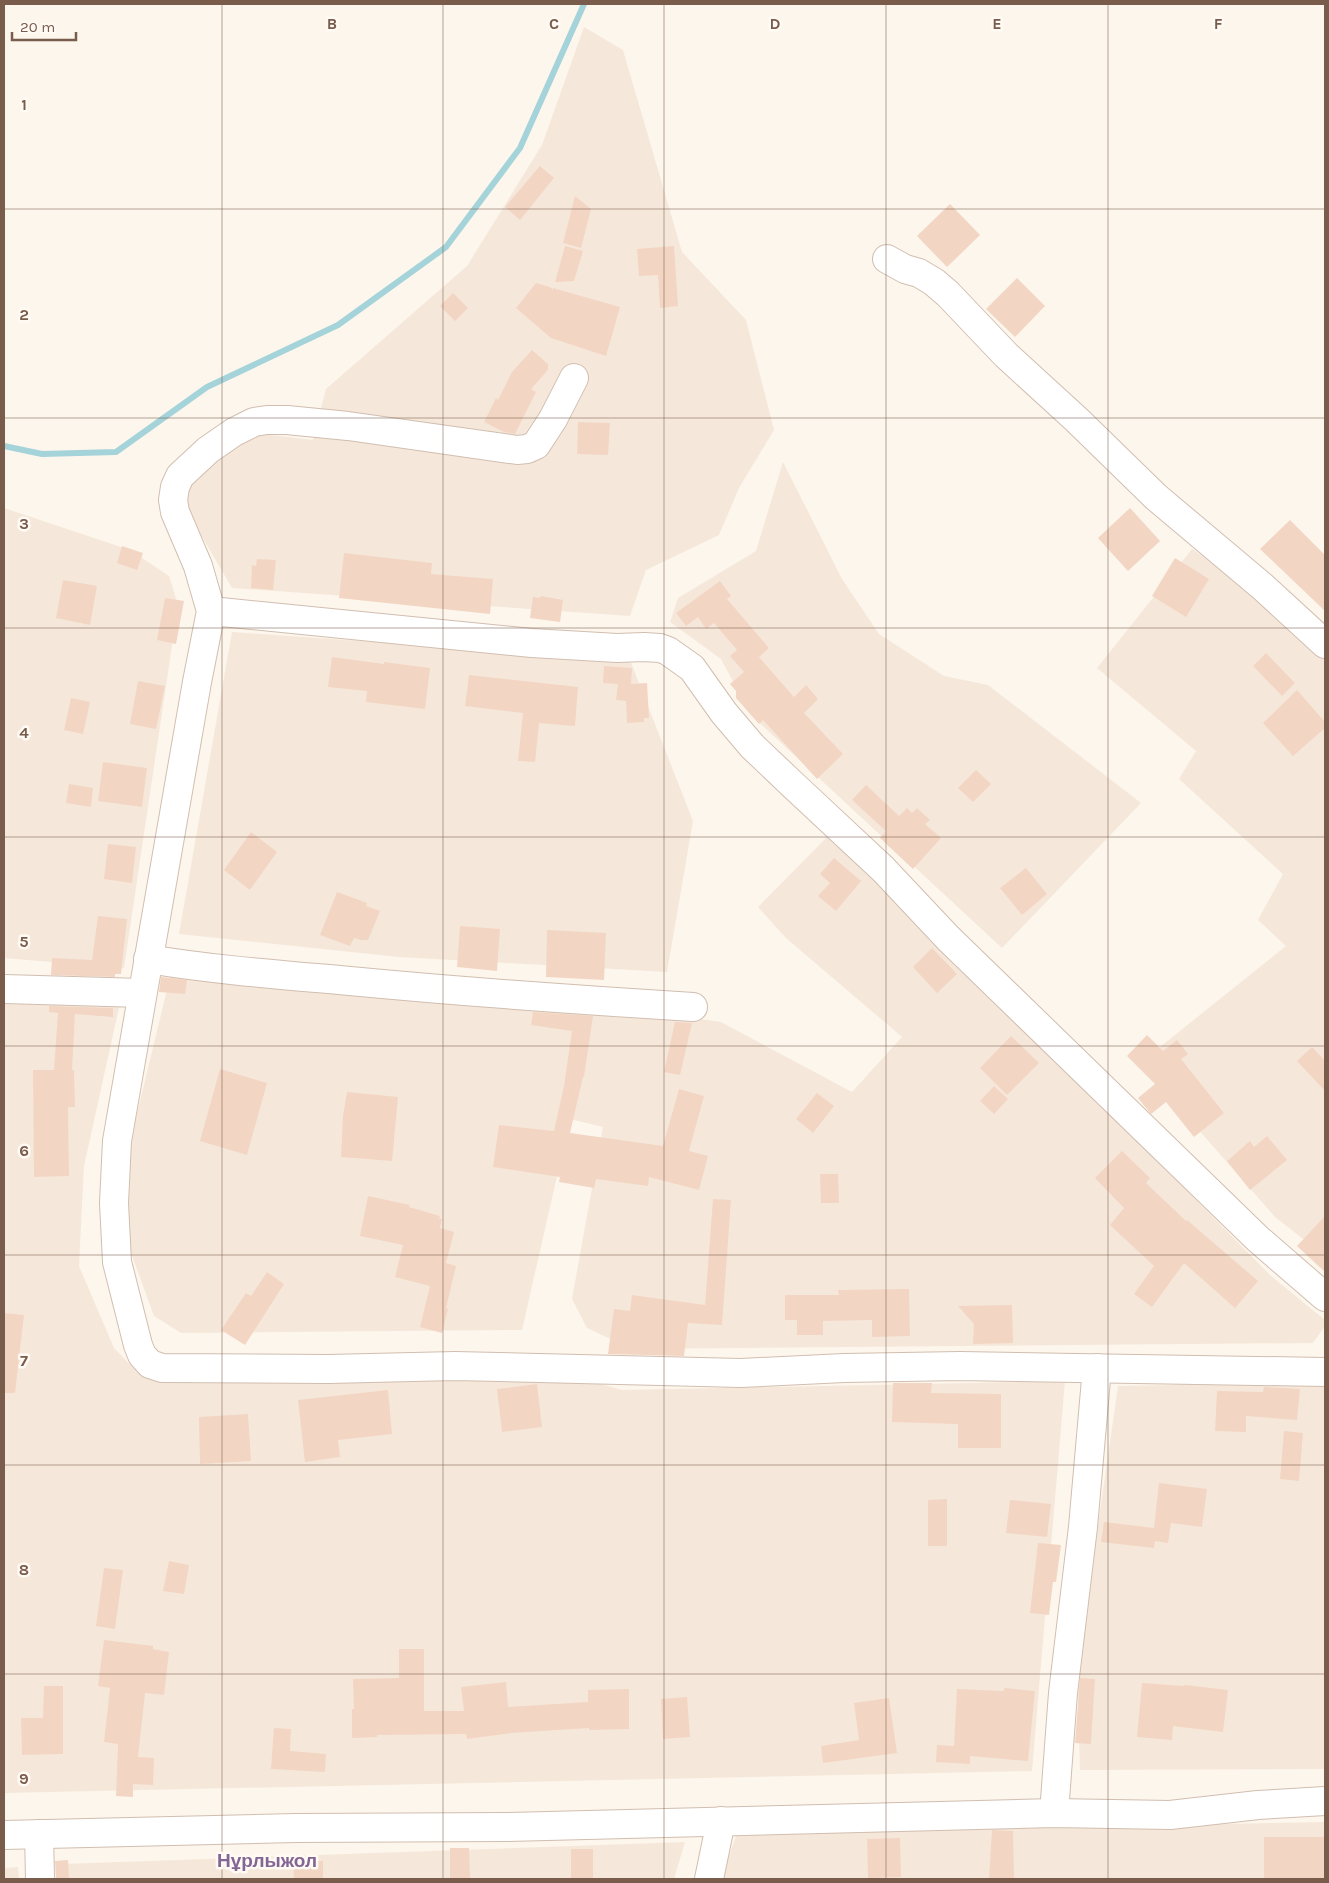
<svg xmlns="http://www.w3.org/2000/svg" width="1329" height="1883" font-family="Karla,sans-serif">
  <rect width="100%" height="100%" fill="#fdf6ec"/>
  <g fill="#f5e8da">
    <polygon points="584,27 623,50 682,252 746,320 774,430 739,488 719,535 646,570 630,616 232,588 179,497 184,474 245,432 313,440 326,389 467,266 542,145"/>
    <polygon points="783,462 842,579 879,634 944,676 988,685 1141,803 1002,948 751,715 721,659 670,622 678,598 756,551"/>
    <polygon points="4,508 130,550 169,576 178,605 124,968 4,958"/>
    <polygon points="1192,549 1265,597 1325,652 1325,1256 1275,1217 1140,1063 1286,946 1258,920 1283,874 1179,779 1196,751 1097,668"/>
    <polygon points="232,632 630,660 693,821 667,972 399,957 179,934"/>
    <polygon points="827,837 909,909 1271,1276 1325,1320 1325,1326 1313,1343 632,1349 587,1328 572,1299 603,1127 570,1119 522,1330 181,1333 154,1316 122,1228 126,1159 171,973 625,1008 721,1022 852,1092 902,1037 786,938 758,907"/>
    <polygon points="4,1000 120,1003 84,1166 79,1266 114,1348 141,1376 558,1372 622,1390 1065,1381 1032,1771 4,1793"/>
    <polygon points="1325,1382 1325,1769 1080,1770 1077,1672 1118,1386"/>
    <polygon points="1325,1822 1325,1879 721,1879 737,1833"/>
    <polygon points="685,1842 674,1879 63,1879 62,1864"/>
    <polygon points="18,1867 19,1879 4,1879 4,1868"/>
  </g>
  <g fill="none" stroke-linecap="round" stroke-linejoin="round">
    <polyline stroke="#a5d3da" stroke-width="6" points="4,446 42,454 116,452 207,387 338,325 446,247 520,148 584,4"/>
  </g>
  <g fill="#f3d5c3">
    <polygon points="540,166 554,178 520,220 505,207"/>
    <polygon points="575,196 591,209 581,248 563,243"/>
    <polygon points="950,204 980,235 947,267 917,236"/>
    <polygon points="565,246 583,251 574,281 555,282"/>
    <polygon points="674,246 678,306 660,308 658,275 639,276 637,249"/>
    <polygon points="1017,278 1045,306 1015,337 986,309"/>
    <polygon points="536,283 550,287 553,290 553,288 620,307 606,356 551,338 516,308"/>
    <polygon points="453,293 468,308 455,321 440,306"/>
    <polygon points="532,350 548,364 548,370 531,389 536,392 515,434 504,432 484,422 496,398 498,400 512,372"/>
    <polygon points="578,422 610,423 608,455 577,454"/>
    <polygon points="1130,508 1160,541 1128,571 1098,538"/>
    <polygon points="1290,520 1325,555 1325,611 1260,549"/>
    <polygon points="122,546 143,553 137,570 117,563"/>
    <polygon points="344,553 432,563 431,574 493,579 490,614 339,598"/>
    <polygon points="1175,558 1209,579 1186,617 1152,596"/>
    <polygon points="257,559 276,560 273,590 251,588 252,565 256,566"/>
    <polygon points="63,580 97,586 90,625 56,618"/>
    <polygon points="720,581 731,596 727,599 769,648 759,657 794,697 806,685 818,699 804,713 843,754 817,779 763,720 759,724 736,698 736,691 730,684 744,672 730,656 737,650 714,623 706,629 698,617 686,626 676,613"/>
    <polygon points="541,596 563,600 560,622 530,618 533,597 540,598"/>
    <polygon points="165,598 184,601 176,644 157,640"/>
    <polygon points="1266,653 1295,683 1282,696 1253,666"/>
    <polygon points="332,657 384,664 384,662 430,668 425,709 366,702 367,691 328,687"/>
    <polygon points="604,666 632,668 631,684 647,683 649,718 644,718 644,722 627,723 626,701 616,700 618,684 603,683"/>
    <polygon points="469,675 578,687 575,726 539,723 535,762 518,761 523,713 465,706"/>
    <polygon points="138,681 165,686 156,729 130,724"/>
    <polygon points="1297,690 1325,722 1325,728 1293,756 1263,723"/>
    <polygon points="71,698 90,702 83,734 64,730"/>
    <polygon points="103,762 147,768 142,807 98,801"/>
    <polygon points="976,770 991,784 973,802 958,788"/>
    <polygon points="69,784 93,788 91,807 66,803"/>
    <polygon points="866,785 899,816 907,808 912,813 917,808 930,820 925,824 941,838 913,869 880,838 886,831 852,800"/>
    <polygon points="251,832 277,852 250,890 224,870"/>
    <polygon points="108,844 136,847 132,883 104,879"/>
    <polygon points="834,858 861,881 836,911 818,896 830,883 820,874"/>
    <polygon points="1026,868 1047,894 1022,915 1000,888"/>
    <polygon points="337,892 367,903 366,906 380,911 368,940 361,940 354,938 350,946 320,935"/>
    <polygon points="98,916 127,919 121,974 115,974 115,977 51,975 52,958 92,960"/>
    <polygon points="460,926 500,929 497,971 457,967"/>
    <polygon points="547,930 606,933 604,980 546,977"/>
    <polygon points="932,948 957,974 937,993 913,967"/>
    <polygon points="161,977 187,980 185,994 159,992"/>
    <polygon points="49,1006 113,1008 113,1017 75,1014 72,1070 74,1070 75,1107 68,1107 69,1176 34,1177 33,1070 54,1070 58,1013 49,1012"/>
    <polygon points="533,1012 593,1016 584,1077 583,1077 570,1133 663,1146 679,1089 704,1096 689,1151 708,1156 699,1190 649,1177 648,1186 596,1179 594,1188 559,1182 560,1177 493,1167 499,1125 554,1131 564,1086 572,1031 531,1025"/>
    <polygon points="675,1022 692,1023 680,1075 664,1072"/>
    <polygon points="1147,1035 1163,1051 1177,1040 1188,1054 1181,1059 1224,1113 1194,1137 1166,1102 1151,1114 1138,1098 1155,1084 1127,1056"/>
    <polygon points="1011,1036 1039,1063 1007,1095 980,1068"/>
    <polygon points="1312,1047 1325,1061 1325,1091 1297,1061"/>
    <polygon points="220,1069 267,1083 247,1155 200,1141"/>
    <polygon points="994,1086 1008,1099 994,1114 980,1101"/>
    <polygon points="347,1092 398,1097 392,1161 341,1157 343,1116"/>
    <polygon points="817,1093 834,1106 813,1133 796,1119"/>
    <polygon points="1267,1136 1287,1160 1250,1190 1227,1161 1250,1141 1254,1147"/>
    <polygon points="1122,1151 1150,1178 1146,1183 1186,1221 1187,1220 1258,1281 1235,1308 1184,1263 1152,1307 1134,1294 1154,1266 1110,1225 1124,1208 1095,1178"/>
    <polygon points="820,1174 838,1174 839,1203 821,1203"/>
    <polygon points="368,1196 410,1205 409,1207 440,1216 439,1219 442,1219 440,1228 454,1232 446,1263 456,1266 446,1308 448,1309 442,1333 420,1327 430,1286 395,1277 403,1245 360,1236"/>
    <polygon points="713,1199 731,1200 722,1325 688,1323 684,1356 608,1354 614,1309 630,1311 632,1295 705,1305"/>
    <polygon points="1325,1216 1325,1272 1297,1246"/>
    <polygon points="267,1272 284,1284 245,1345 221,1330 246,1293 251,1296"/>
    <polygon points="909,1289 910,1336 872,1337 872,1320 823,1321 823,1335 797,1335 797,1320 785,1320 785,1295 839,1295 838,1290"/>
    <polygon points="1012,1305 1013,1343 973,1344 974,1324 958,1306"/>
    <polygon points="4,1313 24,1315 15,1393 4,1393"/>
    <polygon points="893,1383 932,1383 931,1393 1001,1394 1001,1448 958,1448 958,1424 892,1422"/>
    <polygon points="537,1384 542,1427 502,1432 497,1389"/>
    <polygon points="1264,1387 1300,1389 1297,1420 1246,1416 1246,1432 1215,1431 1217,1391 1263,1392"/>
    <polygon points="388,1390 392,1434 338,1440 340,1457 305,1462 298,1400"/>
    <polygon points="248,1414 251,1461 200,1464 199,1417"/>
    <polygon points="1284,1431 1303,1433 1299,1481 1280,1479"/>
    <polygon points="1159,1483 1207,1489 1202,1527 1171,1523 1168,1543 1155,1541 1154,1548 1101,1542 1104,1522 1154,1528"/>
    <polygon points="947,1499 947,1546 928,1546 928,1500"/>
    <polygon points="1010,1500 1051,1504 1047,1537 1006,1533"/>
    <polygon points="1038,1543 1061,1545 1056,1582 1053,1582 1049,1615 1030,1613"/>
    <polygon points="169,1561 189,1565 184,1594 163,1591"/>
    <polygon points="104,1568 123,1570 115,1629 96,1626"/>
    <polygon points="104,1640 153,1646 153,1649 169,1652 164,1695 145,1693 138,1757 154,1758 153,1785 133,1784 133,1797 116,1796 118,1744 104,1742 110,1688 98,1686"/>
    <polygon points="399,1649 424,1649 424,1711 464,1711 461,1687 506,1682 508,1707 588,1702 588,1690 629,1689 629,1729 589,1730 589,1728 511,1733 467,1739 466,1734 377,1735 377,1737 352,1738 352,1709 354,1709 353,1679 399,1678"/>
    <polygon points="1080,1678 1095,1679 1091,1744 1075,1743"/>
    <polygon points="1142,1683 1184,1686 1185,1685 1228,1690 1223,1732 1173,1726 1172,1740 1137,1737"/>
    <polygon points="44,1686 63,1686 63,1754 22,1755 21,1718 43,1718"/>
    <polygon points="1004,1688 1035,1691 1028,1761 970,1756 970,1764 936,1762 937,1745 954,1746 957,1689 1004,1691"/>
    <polygon points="687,1697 690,1737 663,1739 661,1699"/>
    <polygon points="889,1698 897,1753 823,1763 821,1746 859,1740 854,1703"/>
    <polygon points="274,1728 291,1729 290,1751 326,1754 325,1772 271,1769"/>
    <polygon points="992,1830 1013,1831 1014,1879 989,1879"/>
    <rect x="1264" y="1837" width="61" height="42"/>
    <polygon points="900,1838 901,1877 868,1878 867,1839"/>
    <polygon points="450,1848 469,1848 470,1879 450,1879"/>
    <rect x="571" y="1849" width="22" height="30"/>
    <polygon points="68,1860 69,1879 56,1879 55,1861"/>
    <polygon points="293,1861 323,1861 323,1879 294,1879"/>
  </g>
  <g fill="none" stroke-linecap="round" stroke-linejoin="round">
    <defs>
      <g id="minor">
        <polyline points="887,259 905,269 919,273 934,282 948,294 1006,355 1076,419 1156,497 1263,587 1325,644"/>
        <polyline points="574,378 553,419 536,445 527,449 517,450 348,426 287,420 267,420 254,422 234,432 208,450 180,476 175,487 173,500 175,512 198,566 211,611 197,682 117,1141 114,1203 117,1262 138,1345 142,1355 150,1364 162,1368 328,1369 455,1366 741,1373 844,1368 960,1366 1325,1372"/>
        <polyline points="211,611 532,643 617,648 644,647 660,648 668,651 692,668 724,713 752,746 792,784 883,869 948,938 1258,1239 1325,1297"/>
        <path d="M 148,959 C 215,970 283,975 350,981 C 465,992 579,1000 693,1007"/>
        <polyline points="4,989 142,993"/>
        <polyline points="1054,1813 1063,1693 1083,1527 1097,1368"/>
        <polyline points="39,1834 40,1879"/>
        <polyline points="4,1835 296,1828 506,1827 1054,1813 1170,1815 1258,1805 1325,1801"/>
        <polyline points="709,1879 721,1821"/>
      </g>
    </defs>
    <use href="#minor" stroke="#d1beb0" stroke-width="30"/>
    <use href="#minor" stroke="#fff" stroke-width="28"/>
  </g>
  <path fill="none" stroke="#7a5c4d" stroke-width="1" stroke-opacity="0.55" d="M 222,4 L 222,1879M 443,4 L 443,1879M 664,4 L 664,1879M 886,4 L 886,1879M 1108,4 L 1108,1879M 4,209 L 1325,209M 4,418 L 1325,418M 4,628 L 1325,628M 4,837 L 1325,837M 4,1046 L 1325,1046M 4,1255 L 1325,1255M 4,1465 L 1325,1465M 4,1674 L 1325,1674"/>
  <g text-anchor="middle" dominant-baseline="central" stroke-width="5" stroke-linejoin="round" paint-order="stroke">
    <g font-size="19" font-weight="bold" fill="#846695" stroke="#fffaf3">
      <text x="267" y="1861">Нұрлыжол</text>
    </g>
  </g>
  <g font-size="16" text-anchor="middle" font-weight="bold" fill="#7a5c4d" stroke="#fffaf3" stroke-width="5" stroke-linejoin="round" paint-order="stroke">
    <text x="332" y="29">B</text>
    <text x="554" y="29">C</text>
    <text x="775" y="29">D</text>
    <text x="997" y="29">E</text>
    <text x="1218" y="29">F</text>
    <text x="24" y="110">1</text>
    <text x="24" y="320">2</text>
    <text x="24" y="529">3</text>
    <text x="24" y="738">4</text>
    <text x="24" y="947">5</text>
    <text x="24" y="1156">6</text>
    <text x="24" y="1366">7</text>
    <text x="24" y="1575">8</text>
    <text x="24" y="1784">9</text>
  </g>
  <rect width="1329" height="1883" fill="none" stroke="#7a5c4d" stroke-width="10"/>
  <path d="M12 32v8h64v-8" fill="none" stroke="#7a5c4d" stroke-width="2.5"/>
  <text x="20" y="32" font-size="15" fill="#7a5c4d" stroke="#fffaf3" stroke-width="4" paint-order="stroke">20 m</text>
</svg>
